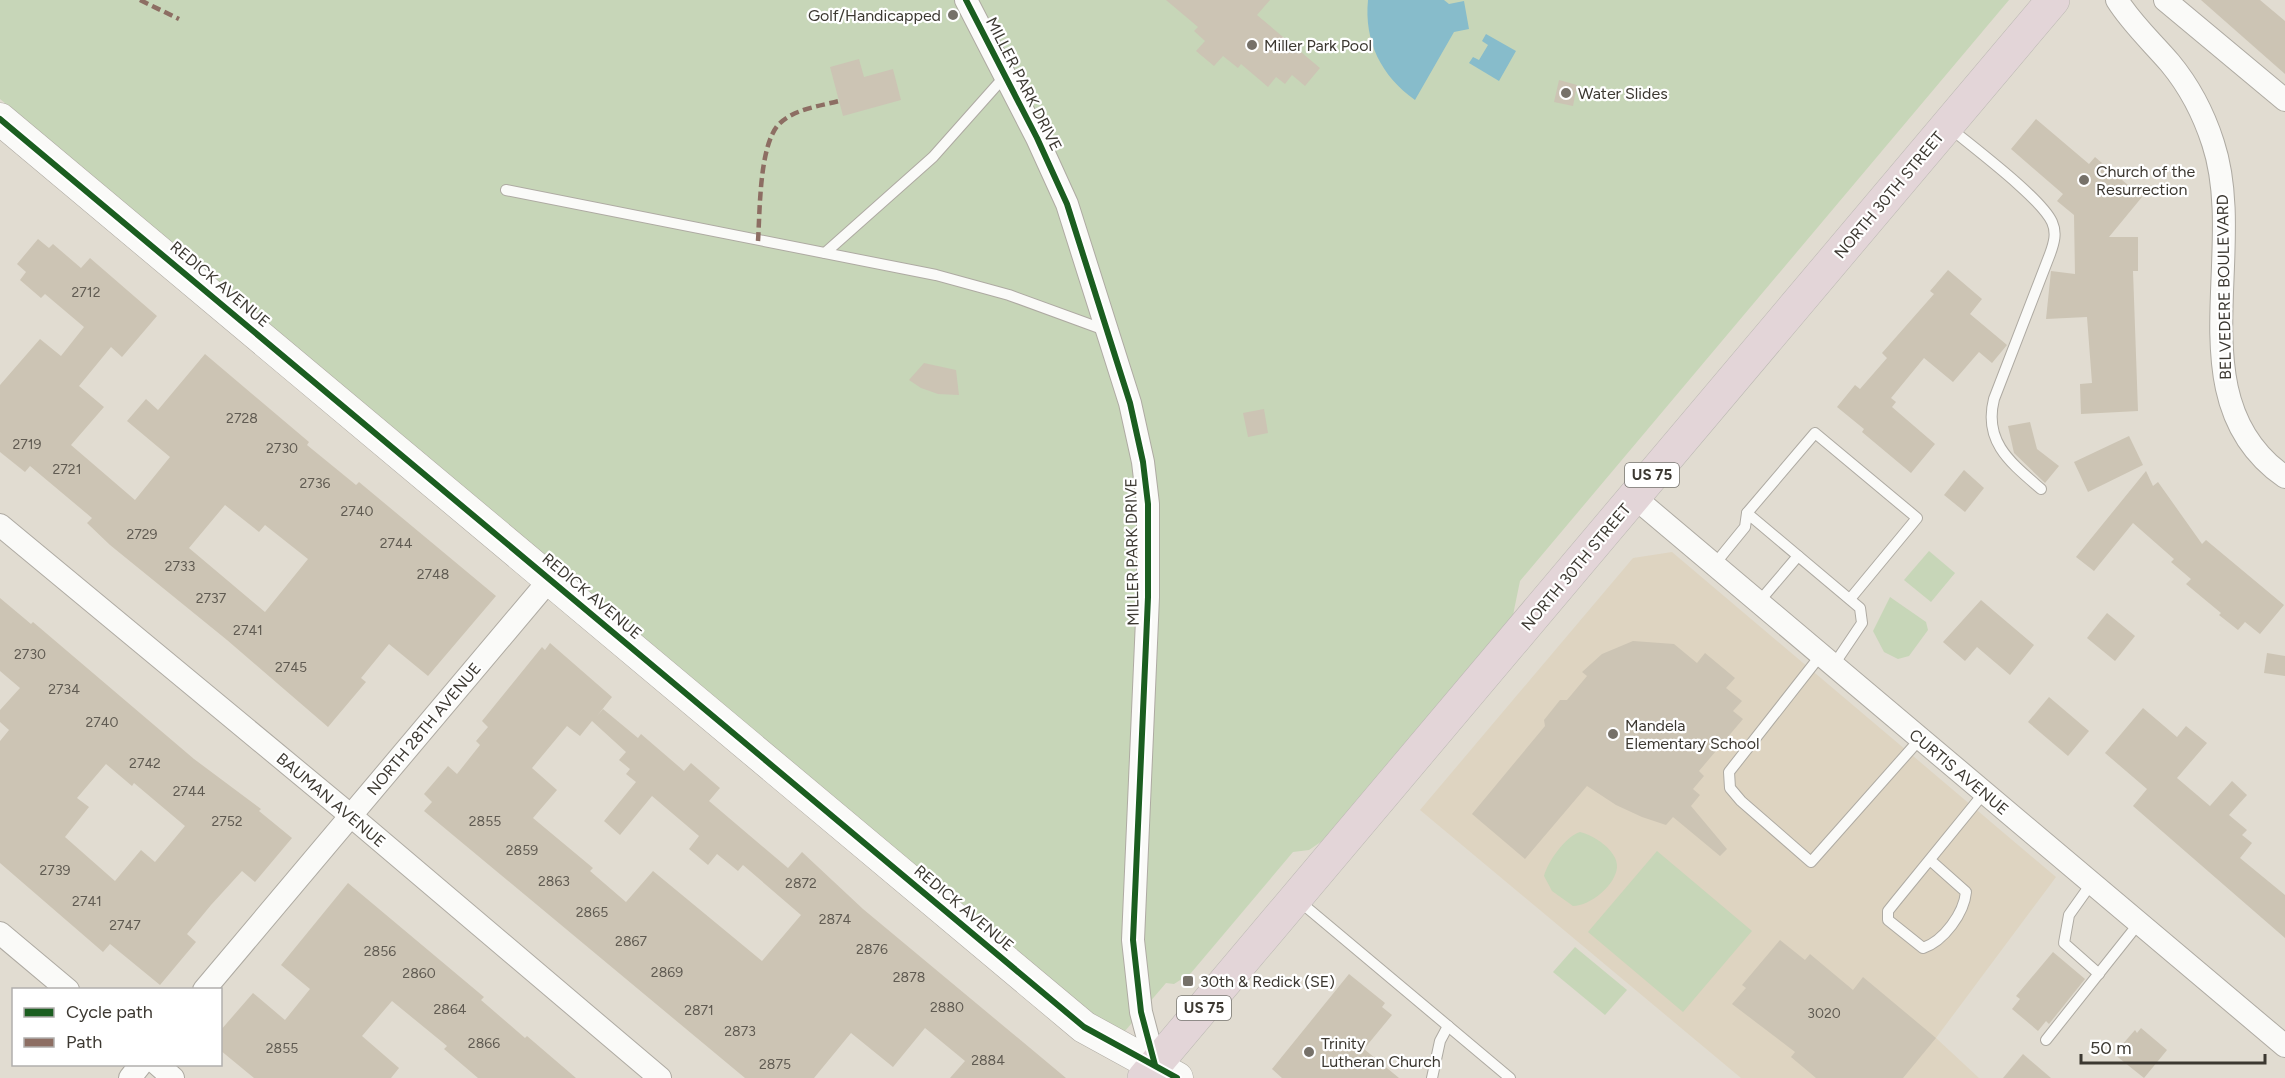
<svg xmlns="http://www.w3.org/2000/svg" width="2285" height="1078" font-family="Figtree,sans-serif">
  <rect width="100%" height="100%" fill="#e1dcd1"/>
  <polygon fill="#ded4c1" points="1672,552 2056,877 1936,1038 1979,1078 1741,1078 1420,810 1633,558"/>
  <g fill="#c7d6b8">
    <polygon points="0,0 2009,0 1520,581 1513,615 1325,839 1309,850 1293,852 1191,973 1174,984 1166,983 1125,1031 1094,1019 0,99"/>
    <polygon points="1929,551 1955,573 1931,602 1904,580"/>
    <polygon points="1890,597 1926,622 1928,630 1909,656 1898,659 1884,652 1873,631"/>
    <path d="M 1580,832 C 1594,835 1618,851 1617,867 C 1616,885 1590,906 1573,906 L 1552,891 L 1544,876 C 1548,861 1566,836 1580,832 Z"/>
    <polygon points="1657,851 1752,931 1683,1012 1588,932"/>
    <polygon points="1575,947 1627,990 1605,1015 1553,972"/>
  </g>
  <g fill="#87bccb">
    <path d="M 1368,0 L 1444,0 L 1449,4 L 1464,1 L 1469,29 L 1454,32 L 1415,100 C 1381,76 1364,41 1368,0 Z"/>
    <polygon points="1486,34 1516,51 1499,81 1469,63 1473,57 1479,60 1488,45 1482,41"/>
  </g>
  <g fill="#ccc4b4" fill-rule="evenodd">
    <polygon points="1166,0 1270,0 1257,15 1320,68 1305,86 1292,75 1285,84 1276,77 1268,87 1241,64 1238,68 1223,56 1214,66 1196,51 1205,41 1194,31 1198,27"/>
    <polygon points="2201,0 2260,0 2285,21 2285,74"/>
    <polygon points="859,59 864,77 893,69 901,100 843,116 830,67"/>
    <polygon points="1559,80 1577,85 1573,106 1554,102"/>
    <polygon points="2036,119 2089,164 2095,157 2142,197 2109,237 2138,237 2138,271 2133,271 2138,411 2081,414 2080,384 2092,383 2087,317 2046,319 2051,271 2075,274 2074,215 2057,201 2063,194 2011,149"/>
    <path d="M 38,239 L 49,248 L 53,244 L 81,268 L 90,258 L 157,316 L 122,357 L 111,347 L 79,386 L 104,407 L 71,445 L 135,500 L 170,457 L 127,421 L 146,399 L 158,410 L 205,354 L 309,442 L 307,445 L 356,485 L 359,482 L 496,596 L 428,676 L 389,644 L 361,678 L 366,682 L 328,727 L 227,640 L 110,545 L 87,523 L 92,518 L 30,466 L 25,472 L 0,452 L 0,385 L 40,339 L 61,356 L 84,327 L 45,294 L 41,298 L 20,280 L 26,272 L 17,264 ZM 225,505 L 259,532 L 265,525 L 308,559 L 265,612 L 189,548 Z"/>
    <polygon points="1948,270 1982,299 1970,314 2007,345 1992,363 1979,352 1953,382 1924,358 1891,398 1896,402 1892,407 1935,444 1911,473 1862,432 1864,429 1837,407 1855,385 1860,389 1887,358 1882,353 1934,294 1930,291"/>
    <polygon points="924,363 956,370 959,395 938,394 921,388 909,380"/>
    <polygon points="1264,409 1268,433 1248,437 1243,413"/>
    <polygon points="2030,422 2037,449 2059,466 2045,483 2014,453 2008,426"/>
    <polygon points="2129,436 2143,465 2088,492 2074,462"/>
    <polygon points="1964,470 1984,488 1965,512 1944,495"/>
    <polygon points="2146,471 2153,486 2158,482 2202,544 2206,540 2284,605 2260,634 2245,622 2238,630 2219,615 2221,613 2186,584 2191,579 2171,562 2174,559 2133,523 2094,571 2076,557"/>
    <path d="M 0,598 L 31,624 L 33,622 L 194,759 L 261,809 L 259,811 L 292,838 L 255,882 L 242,871 L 211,905 L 187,934 L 196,942 L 160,985 L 110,944 L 103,952 L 0,863 L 0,741 L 9,730 L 0,722 L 0,710 L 20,688 L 0,671 ZM 106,764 L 132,786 L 134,783 L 185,826 L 155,862 L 141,850 L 115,881 L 65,837 L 89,807 L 77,798 Z"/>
    <polygon points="1981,600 2034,645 2010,675 1977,647 1965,661 1943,642"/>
    <polygon points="2107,613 2135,636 2115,661 2087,638"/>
    <polygon points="1633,641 1674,644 1697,663 1705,653 1735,678 1726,688 1742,701 1733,711 1743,719 1699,771 1704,776 1693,789 1700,795 1691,806 1727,849 1720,856 1673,817 1666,825 1642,817 1616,805 1587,786 1525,859 1472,814 1545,726 1544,720 1560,700 1567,700 1587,676 1582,672 1602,654"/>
    <path d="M 550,643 L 612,697 L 597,716 L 603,709 L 638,738 L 641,734 L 684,771 L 691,763 L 720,788 L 709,801 L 788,868 L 802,852 L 863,909 L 1066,1078 L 950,1078 L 965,1061 L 925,1028 L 893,1067 L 851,1033 L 814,1078 L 745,1078 L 424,811 L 432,802 L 424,794 L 448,766 L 457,774 L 480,745 L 476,741 L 488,727 L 482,721 L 542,647 L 545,650 ZM 592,721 L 626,752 L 619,760 L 630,769 L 626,774 L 636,782 L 604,821 L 620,835 L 652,796 L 699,836 L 689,849 L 708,865 L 717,854 L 738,871 L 743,865 L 801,915 L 762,961 L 653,871 L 626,902 L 590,871 L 593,868 L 533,818 L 557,790 L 532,768 L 567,726 L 580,736 Z"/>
    <polygon points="2267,653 2285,656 2285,676 2264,673"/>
    <polygon points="2049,697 2089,731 2068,756 2028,722"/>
    <polygon points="2143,708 2177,737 2186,726 2207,743 2177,778 2210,806 2232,781 2247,795 2229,815 2247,830 2242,835 2252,843 2240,858 2285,895 2285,938 2133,806 2147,789 2105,753"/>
    <polygon points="348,883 484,997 481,1000 525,1038 527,1036 576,1078 478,1078 444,1049 447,1046 392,1001 362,1036 399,1068 391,1078 254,1078 220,1050 220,1031 253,993 285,1020 310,989 281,965"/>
    <polygon points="1780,940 1805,960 1810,954 1853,990 1863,977 1936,1038 1903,1078 1816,1078 1791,1057 1795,1052 1732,1004 1746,988 1742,985"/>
    <polygon points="2053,952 2085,979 2049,1024 2046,1021 2038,1031 2012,1009 2020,999 2016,996"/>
    <polygon points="1349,974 1385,1003 1382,1007 1392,1015 1364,1049 1399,1078 1282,1078 1272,1069"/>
    <polygon points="2141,1028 2167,1050 2144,1078 2114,1054 2135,1030 2137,1033"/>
    <polygon points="2023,1054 2051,1078 2003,1078"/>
  </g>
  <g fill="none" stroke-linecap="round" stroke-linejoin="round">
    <defs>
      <g id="lane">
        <path d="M 1950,128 C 1974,148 2041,198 2052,222 C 2057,233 2054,243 2050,254 L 1994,399 C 1983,442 2011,463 2041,489"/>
        <polyline points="506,190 936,275 1009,295 1105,330"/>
        <polyline points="825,253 933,157 1005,76"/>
        <polyline points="1747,513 1815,433 1917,518 1850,599"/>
        <polyline points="1714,565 1745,527 1747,513 1860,608 1862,623 1833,666"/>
        <polyline points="1758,603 1798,556"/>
        <polyline points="1820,656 1729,772 1730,788 1741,801 1811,862 1920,739"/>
        <path d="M 1930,860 L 1966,892 C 1964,913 1944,941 1923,948 L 1888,920 L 1888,911 L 1896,901 L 1984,793"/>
        <polyline points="2091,884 2069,915 2064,943 2099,974"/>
        <polyline points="1299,901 1510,1078"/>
        <polyline points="2046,1040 2139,923"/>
        <polyline points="1432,1078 1440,1041 1448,1026"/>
      </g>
      <g id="street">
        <polyline points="966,0 1037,138 1067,204 1130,403 1143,462 1148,504 1148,597 1133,940 1141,1012 1155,1065"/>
        <path d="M 2117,0 C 2132,24 2152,42 2170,63 C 2189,86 2204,115 2213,143 C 2249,252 2175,401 2285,477"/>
        <polyline points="2165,0 2285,100"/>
        <polyline points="1634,497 2285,1046"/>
        <polyline points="0,525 350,815 660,1078"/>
        <polyline points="0,933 68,990"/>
        <polyline points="204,990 551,578"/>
        <polyline points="157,1064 173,1078"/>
        <polyline points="130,1078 141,1064"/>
      </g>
      <polyline id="secondary" points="0,119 1084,1027 1177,1078"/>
      <polyline id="highway" points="1144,1078 2053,0"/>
    </defs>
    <use href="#lane" stroke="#aeaaa2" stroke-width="12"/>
    <use href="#street" stroke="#aeaaa2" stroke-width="24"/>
    <use href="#secondary" stroke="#aeaaa2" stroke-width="33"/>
    <use href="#highway" stroke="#bbb8b2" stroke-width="34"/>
    <use href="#lane" stroke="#fafaf8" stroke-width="10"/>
    <use href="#street" stroke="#fafaf8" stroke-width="22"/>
    <use href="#secondary" stroke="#fafaf8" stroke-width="32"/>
    <use href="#highway" stroke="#e3d5d8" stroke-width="33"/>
    <g stroke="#8d6e63" stroke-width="4.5" stroke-dasharray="9 4.5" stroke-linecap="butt">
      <polyline points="140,0 179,19"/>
      <path d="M 758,241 C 760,212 759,145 779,124 C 794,109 820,106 839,101"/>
    </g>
    <defs>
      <g id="cycleway">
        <polyline points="966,0 1037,138 1067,204 1130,403 1143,462 1148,504 1148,597 1133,940 1141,1012 1155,1065"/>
        <polyline points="0,119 1084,1027 1177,1078"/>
      </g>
    </defs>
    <use href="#cycleway" stroke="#fff" stroke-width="10"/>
    <use href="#cycleway" stroke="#1b5e20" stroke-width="6"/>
  </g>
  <g fill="#767169" stroke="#fff" stroke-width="2">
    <circle cx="953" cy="15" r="6"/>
    <circle cx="1252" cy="45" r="6"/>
    <circle cx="1566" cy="93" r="6"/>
    <circle cx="2084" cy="180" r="6"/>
    <circle cx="1613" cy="734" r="6"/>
    <rect x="1182" y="975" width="12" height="12" rx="3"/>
    <circle cx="1309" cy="1052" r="6"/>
  </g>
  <g text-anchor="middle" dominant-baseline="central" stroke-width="4.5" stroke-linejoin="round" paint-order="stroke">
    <g font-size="14" fill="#605b52">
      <text x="86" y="292">2712</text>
      <text x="242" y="418">2728</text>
      <text x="27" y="444">2719</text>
      <text x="282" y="448">2730</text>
      <text x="67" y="469">2721</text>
      <text x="315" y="483">2736</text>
      <text x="357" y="511">2740</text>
      <text x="142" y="534">2729</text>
      <text x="396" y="543">2744</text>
      <text x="180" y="566">2733</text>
      <text x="433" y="574">2748</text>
      <text x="211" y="598">2737</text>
      <text x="248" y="630">2741</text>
      <text x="30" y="654">2730</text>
      <text x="291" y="667">2745</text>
      <text x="64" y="689">2734</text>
      <text x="102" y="722">2740</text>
      <text x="145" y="763">2742</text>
      <text x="189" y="791">2744</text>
      <text x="227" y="821">2752</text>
      <text x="485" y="821">2855</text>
      <text x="522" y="850">2859</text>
      <text x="55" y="870">2739</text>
      <text x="554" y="881">2863</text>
      <text x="801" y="883">2872</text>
      <text x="87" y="901">2741</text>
      <text x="592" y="912">2865</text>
      <text x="835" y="919">2874</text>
      <text x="125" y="925">2747</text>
      <text x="631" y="941">2867</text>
      <text x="872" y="949">2876</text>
      <text x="380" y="951">2856</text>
      <text x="667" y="972">2869</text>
      <text x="419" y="973">2860</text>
      <text x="909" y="977">2878</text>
      <text x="947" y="1007">2880</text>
      <text x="450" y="1009">2864</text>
      <text x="699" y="1010">2871</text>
      <text x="1824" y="1013">3020</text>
      <text x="740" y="1031">2873</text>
      <text x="484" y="1043">2866</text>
      <text x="282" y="1048">2855</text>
      <text x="988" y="1060">2884</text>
      <text x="775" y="1064">2875</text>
    </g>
    <g fill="#fff" stroke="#76746f" stroke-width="1.5">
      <rect x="1625" y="463" width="54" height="24" rx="4.5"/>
      <rect x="1177" y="996" width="54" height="24" rx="4.5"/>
    </g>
    <g font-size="15" font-weight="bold" fill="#3c3831">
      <text x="1652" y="475">US 75</text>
      <text x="1204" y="1008">US 75</text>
    </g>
    <g font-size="16" fill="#3c3831" stroke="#fff" text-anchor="start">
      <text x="941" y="15" text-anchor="end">Golf/Handicapped</text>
      <text x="1264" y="45">Miller Park Pool</text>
      <text x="1578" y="93">Water Slides</text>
      <text x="2096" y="171">Church of the<tspan x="2096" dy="18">Resurrection</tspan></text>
      <text x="1625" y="725">Mandela<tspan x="1625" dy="18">Elementary School</tspan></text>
      <text x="1200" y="981">30th &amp; Redick (SE)</text>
      <text x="1321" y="1043">Trinity<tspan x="1321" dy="18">Lutheran Church</tspan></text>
    </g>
    <g font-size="16" fill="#3c3831" stroke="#fff">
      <text transform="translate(1024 84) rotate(63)">MILLER PARK DRIVE</text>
      <text transform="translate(1889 195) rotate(-50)">NORTH 30TH STREET</text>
      <text transform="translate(220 284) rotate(40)">REDICK AVENUE</text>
      <text transform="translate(2224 287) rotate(-91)">BELVEDERE BOULEVARD</text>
      <text transform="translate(1132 552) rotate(-91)">MILLER PARK DRIVE</text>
      <text transform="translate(1576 567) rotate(-50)">NORTH 30TH STREET</text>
      <text transform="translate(592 596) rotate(40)">REDICK AVENUE</text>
      <text transform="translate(424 729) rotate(-50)">NORTH 28TH AVENUE</text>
      <text transform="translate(1959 772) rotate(40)">CURTIS AVENUE</text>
      <text transform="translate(331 800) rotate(40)">BAUMAN AVENUE</text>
      <text transform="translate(964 908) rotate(40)">REDICK AVENUE</text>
    </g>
  </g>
  <rect x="12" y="988" width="210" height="78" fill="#ffffff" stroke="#b1afad" stroke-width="1.5"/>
  <rect x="24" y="1008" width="30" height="9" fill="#1b5e20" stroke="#b1afad" stroke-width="1.5"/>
  <text x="66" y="1018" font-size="18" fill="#3c3831">Cycle path</text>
  <rect x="24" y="1038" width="30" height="9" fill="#8d6e63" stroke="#b1afad" stroke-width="1.5"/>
  <text x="66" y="1048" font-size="18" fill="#3c3831">Path</text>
  <path d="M2081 1054v9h184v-9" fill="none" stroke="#3c3831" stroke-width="3"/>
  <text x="2090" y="1054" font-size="18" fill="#3c3831" stroke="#ffffff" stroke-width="4.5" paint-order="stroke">50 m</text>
</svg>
